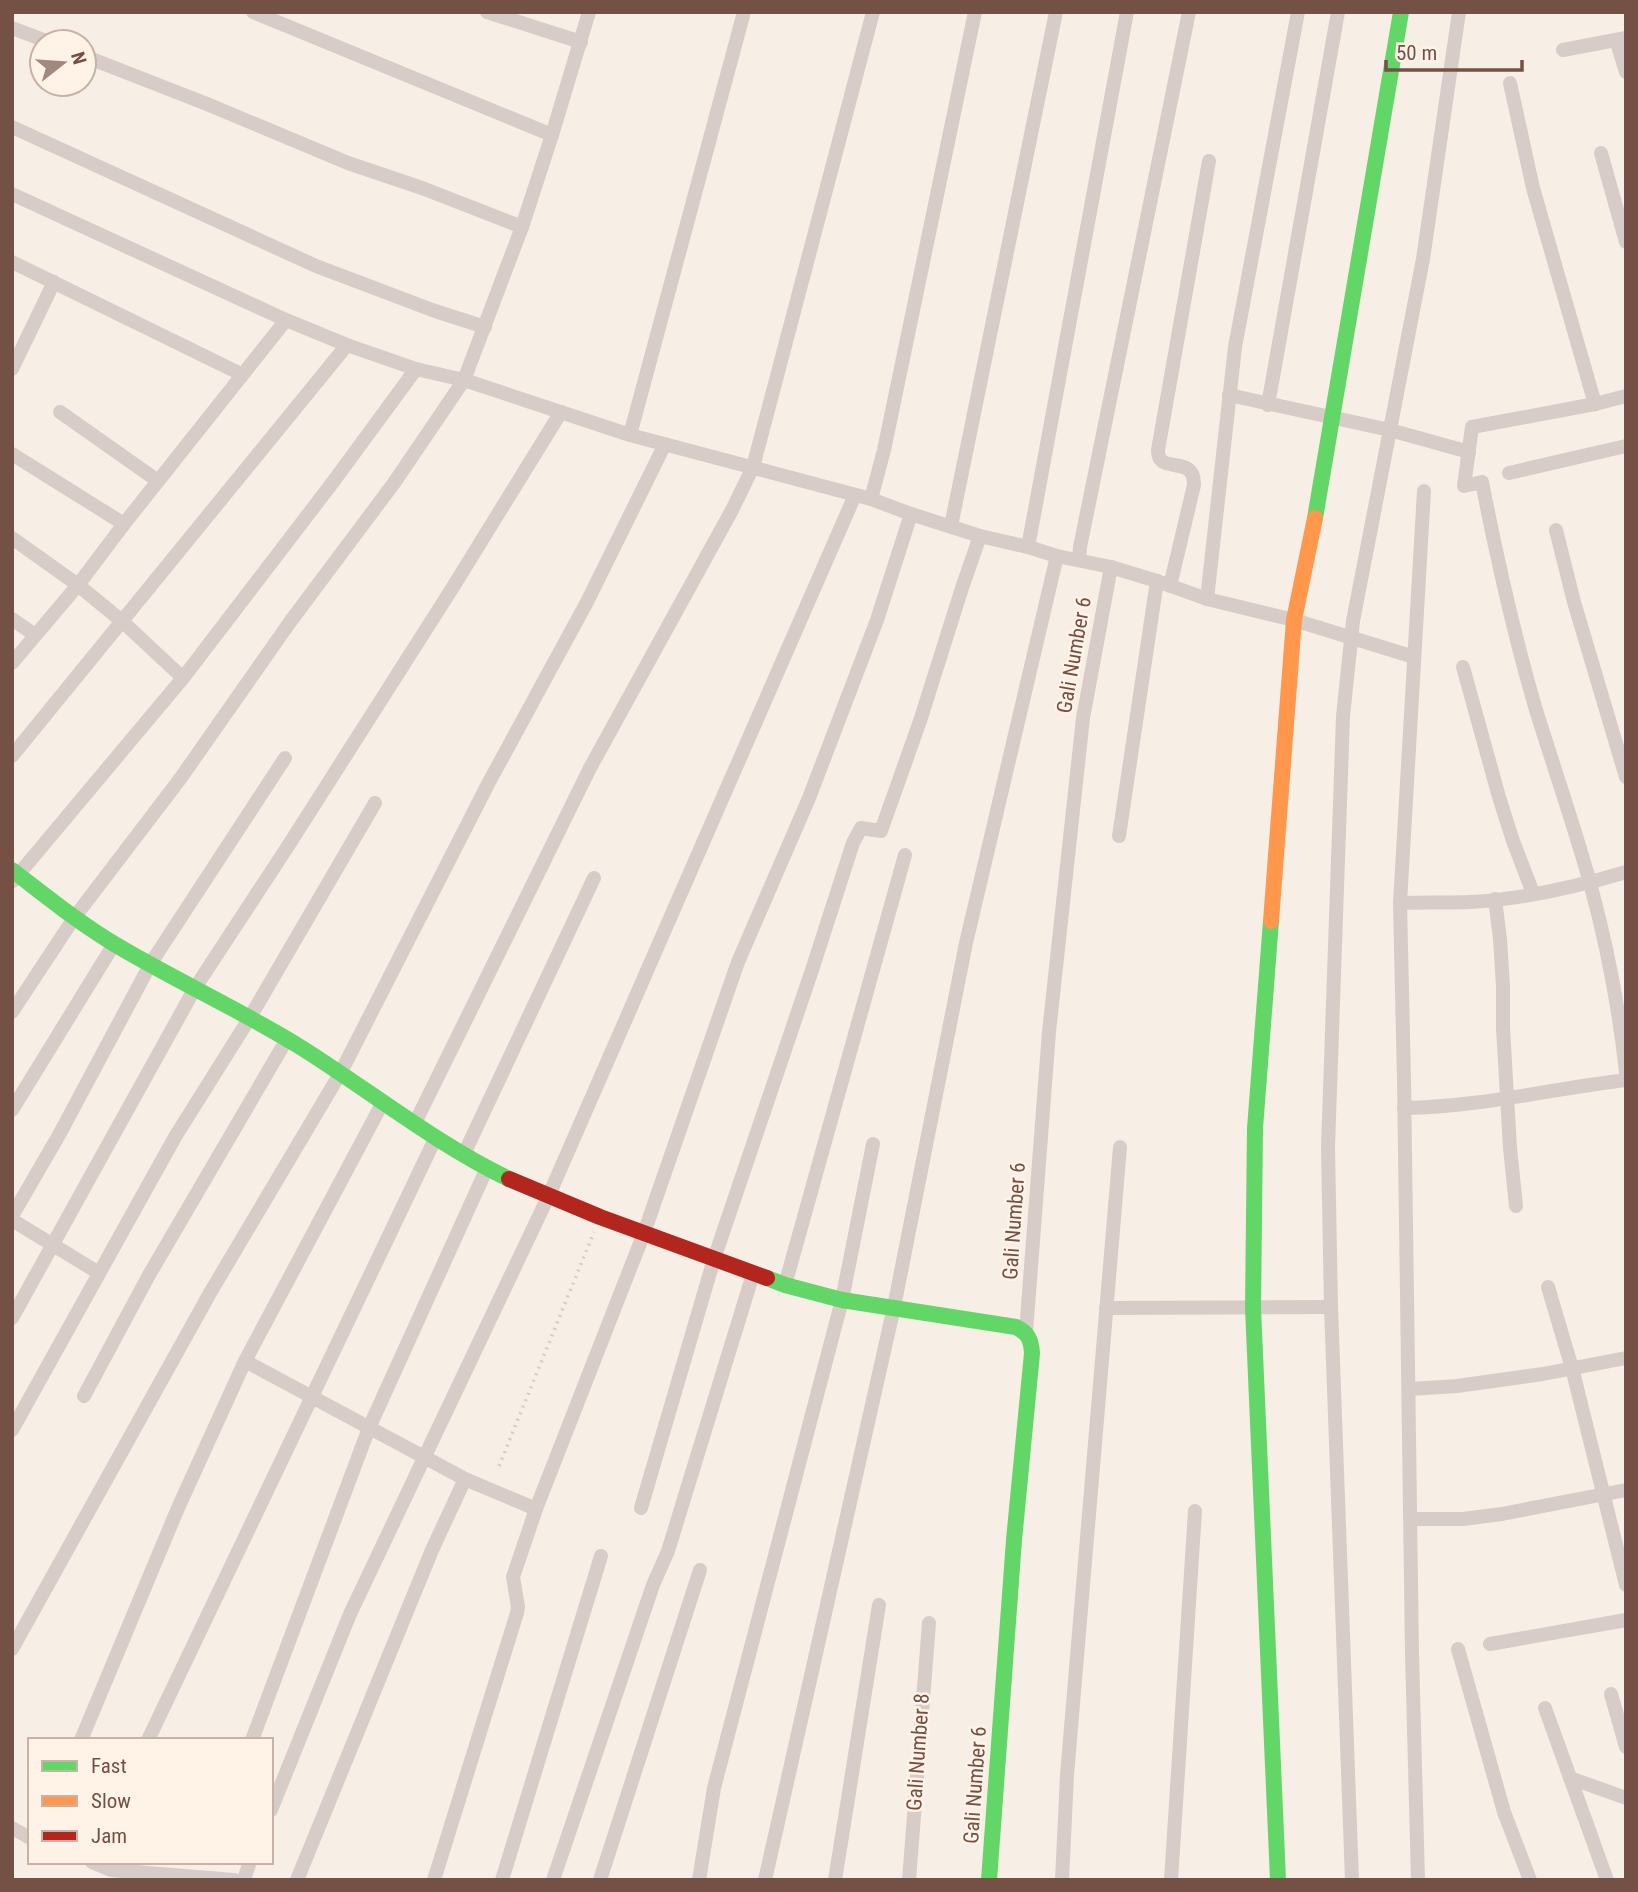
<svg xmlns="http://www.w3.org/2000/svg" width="1638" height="1892" font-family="'Roboto Condensed',sans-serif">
  <rect width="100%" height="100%" fill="#f7eee6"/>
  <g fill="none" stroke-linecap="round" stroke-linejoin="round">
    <polyline stroke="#d8ccc8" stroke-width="3.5" stroke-dasharray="2 5" stroke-linecap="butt" points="499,1466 594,1232"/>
    <g stroke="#d8ccc8" stroke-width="14">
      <polyline points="253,12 552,135"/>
      <polyline points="487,12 581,42"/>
      <polyline points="12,28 49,42"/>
      <polyline points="1616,40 1626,72"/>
      <polyline points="1563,50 1626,38"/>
      <polyline points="84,56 207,104 348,163 422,188 522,227"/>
      <polyline points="1510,83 1533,188 1595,404"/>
      <polyline points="12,127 316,266 435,311 485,327"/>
      <polyline points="1601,153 1626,242"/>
      <polyline points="12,194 286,320 347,345 416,369 464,380 630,435 871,499 911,514 980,536 1028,547 1057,556 1111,567 1157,581 1207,599 1294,620 1414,657"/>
      <polyline points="12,262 241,374"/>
      <polyline points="12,369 54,282"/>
      <polyline points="1229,395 1390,430 1469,452"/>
      <path d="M 1626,396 L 1595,404 L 1472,427 L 1464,486 L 1482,482 C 1497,559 1514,635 1536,710 C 1554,768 1574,825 1590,883 C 1607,945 1619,1008 1626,1072"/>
      <polyline points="1268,405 1338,12"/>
      <polyline points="60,412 158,481"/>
      <polyline points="630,435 744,12"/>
      <polyline points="12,454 124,524"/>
      <polyline points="1509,473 1626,446"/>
      <polyline points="871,499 884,450 975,12"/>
      <polyline points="951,526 1056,12"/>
      <polyline points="1556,530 1574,602 1626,777"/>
      <polyline points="12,538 78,585 123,622 183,678"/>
      <polyline points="1028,547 1127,12"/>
      <polyline points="1079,560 1080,547 1189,12"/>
      <path d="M 1170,586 L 1194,485 C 1195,453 1157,476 1158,450 L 1209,161"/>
      <polyline points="1207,599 1235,347 1298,12"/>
      <polyline points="12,619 35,635"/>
      <polyline points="12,663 78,585 124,524 286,320"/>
      <polyline points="1463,667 1499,797 1513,841 1533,893"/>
      <polyline points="12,756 347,345"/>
      <polyline points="1119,836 1157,581"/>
      <polyline points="13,881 183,678 333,482 416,369"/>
      <polyline points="1495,899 1500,939 1503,986 1503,1028 1510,1148 1516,1206"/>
      <path d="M 1400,903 C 1423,902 1447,903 1471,902 C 1523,899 1576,887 1626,872"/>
      <polyline points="12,1012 74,918 180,779 290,622 394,483 464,380 522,227 552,135 589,12"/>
      <path d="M 1404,1108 C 1479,1107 1551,1089 1626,1080"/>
      <polyline points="12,1110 114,944"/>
      <polyline points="415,1123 590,768 732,510 753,467 873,12"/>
      <polyline points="464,1154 594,878"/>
      <polyline points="12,1216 59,1135 151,963 285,758"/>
      <polyline points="12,1220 99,1273"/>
      <polyline points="785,1285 905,855"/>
      <polyline points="1548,1287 1572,1368 1626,1585"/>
      <polyline points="1106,1308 1331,1307"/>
      <polyline points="12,1318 195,988 290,843 453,587 561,412"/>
      <polyline points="1026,1332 1049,1032 1083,718 1111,567"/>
      <polyline points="245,1361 465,1479 536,1509"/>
      <polyline points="1409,1389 1457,1386 1543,1374 1626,1358"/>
      <polyline points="84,1396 149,1275 287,1039"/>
      <polyline points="12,1430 175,1137 249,1019 375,803"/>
      <polyline points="641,1508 714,1259 812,970 853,843 861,828 881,831 920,721 962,588 980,536"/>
      <polyline points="1411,1519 1463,1519 1502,1514 1626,1490"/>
      <polyline points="1490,1644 1626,1620"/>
      <polyline points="12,1649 210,1293 341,1072 488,784 587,602 665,444"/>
      <polyline points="1458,1649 1504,1812 1530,1880"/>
      <polyline points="1611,1694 1626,1747"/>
      <polyline points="1545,1708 1607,1880"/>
      <polyline points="81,1740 178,1508 245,1361 383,1102"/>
      <polyline points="148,1740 436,1137"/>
      <polyline points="252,1740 369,1428 487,1168"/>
      <polyline points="1570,1778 1626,1798"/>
      <polyline points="271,1810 350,1614 549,1195 855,495"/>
      <polyline points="12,1828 30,1838"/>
      <polyline points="92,1862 111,1870 234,1880"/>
      <polyline points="245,1880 244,1879 250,1862"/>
      <polyline points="297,1880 432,1550 465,1479"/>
      <polyline points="434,1880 517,1613 518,1607 513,1577 536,1509 644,1233 738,962 809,798 877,620 911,514"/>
      <polyline points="502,1880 601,1556"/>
      <polyline points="553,1880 653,1585 668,1551 753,1274"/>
      <polyline points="600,1880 700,1570"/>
      <polyline points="699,1880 714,1788 842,1300 873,1144"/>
      <polyline points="765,1880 894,1307 966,943 1057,556"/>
      <polyline points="835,1880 879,1605"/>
      <polyline points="909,1880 929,1623"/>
      <polyline points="1062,1880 1067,1775 1120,1147"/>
      <polyline points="1171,1880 1195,1511"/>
      <polyline points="1352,1880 1331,1307 1328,1147 1343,716 1353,621 1423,259 1459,12"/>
      <polyline points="1418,1880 1412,1653 1404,1080 1400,903 1424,491"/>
    </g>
    <g stroke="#63d668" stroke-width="16">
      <polyline points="1315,518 1401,12"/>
      <path d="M 12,870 C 46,896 79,923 116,945 C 175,980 238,1009 297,1045 C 368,1089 434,1143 509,1179"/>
      <polyline points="1271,921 1255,1128 1253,1308 1278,1880"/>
      <path d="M 767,1278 L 785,1285 L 842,1300 L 1016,1327 C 1028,1333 1031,1339 1032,1353 L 1014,1540 L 989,1880"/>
    </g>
    <polyline stroke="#ff974d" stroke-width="16" points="1271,921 1294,620 1315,518"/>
    <polyline stroke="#b3261e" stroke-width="16" points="509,1179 600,1217 767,1278"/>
  </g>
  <g text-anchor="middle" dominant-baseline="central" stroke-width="5" stroke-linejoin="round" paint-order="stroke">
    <g font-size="21" fill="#755145" stroke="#fff3e7">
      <text transform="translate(1074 655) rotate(-80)">Gali Number 6</text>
      <text transform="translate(1014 1221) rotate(-86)">Gali Number 6</text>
      <text transform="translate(918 1752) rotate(-86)">Gali Number 8</text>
      <text transform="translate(975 1785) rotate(-86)">Gali Number 6</text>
    </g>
  </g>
  <rect width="1638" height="1892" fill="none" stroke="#755145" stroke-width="28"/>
  <rect x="28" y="1738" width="245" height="126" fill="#fff3e7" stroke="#c8b2a6" stroke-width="2"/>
  <rect x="42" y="1761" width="35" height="10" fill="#63d668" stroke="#c8b2a6" stroke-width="2"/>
  <text x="91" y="1773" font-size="21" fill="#755145">Fast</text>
  <rect x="42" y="1796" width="35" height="10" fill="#ff974d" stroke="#c8b2a6" stroke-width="2"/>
  <text x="91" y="1808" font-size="21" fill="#755145">Slow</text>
  <rect x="42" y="1831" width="35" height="10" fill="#b3261e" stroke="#c8b2a6" stroke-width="2"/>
  <text x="91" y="1843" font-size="21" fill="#755145">Jam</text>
  <g transform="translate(63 63) rotate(73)"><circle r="33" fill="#fff3e7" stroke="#c8b2a6" stroke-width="2"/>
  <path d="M0-5L12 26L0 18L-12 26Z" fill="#a2887d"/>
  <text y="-10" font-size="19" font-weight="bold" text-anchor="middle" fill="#755145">N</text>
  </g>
  <path d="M1386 60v10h136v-10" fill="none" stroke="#755145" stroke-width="3.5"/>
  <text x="1396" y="60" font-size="21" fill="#755145" stroke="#fff3e7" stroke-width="5" paint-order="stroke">50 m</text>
</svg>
